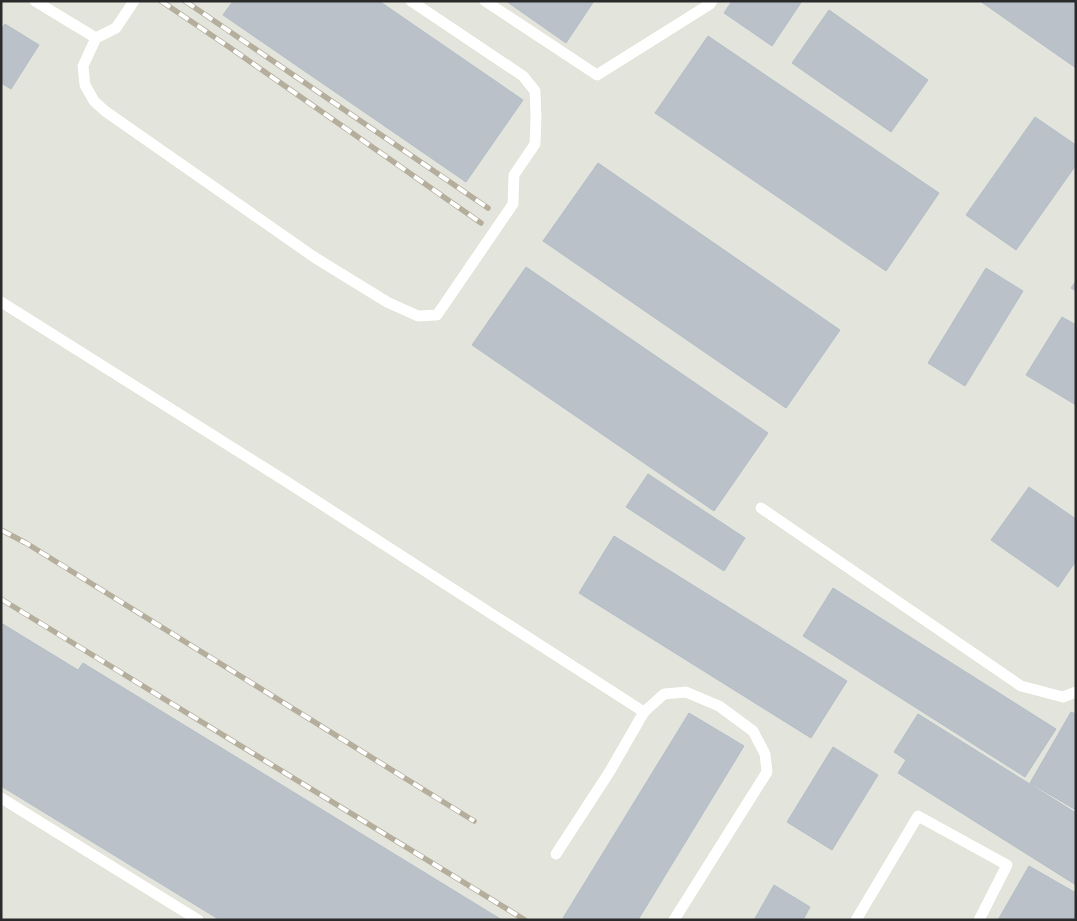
<svg xmlns="http://www.w3.org/2000/svg" width="1077" height="921" font-family="'Nunito Sans',sans-serif">
  <rect width="100%" height="100%" fill="#dbe5ed"/>
  <rect fill="#e3e5dc" x="1" y="1" width="1075" height="919"/>
  <g fill="#bac1c8" stroke="#b4bec8">
    <polygon points="233,1 379,1 523,100 466,182 223,15"/>
    <polygon points="506,1 594,1 566,43"/>
    <polygon points="732,1 802,1 772,46 724,13"/>
    <polygon points="980,1 1076,1 1076,68"/>
    <polygon points="829,10 928,80 891,132 792,63"/>
    <polygon points="5,24 39,45 11,89 1,83 1,30"/>
    <polygon points="708,36 939,193 886,271 655,113"/>
    <polygon points="1035,117 1076,145 1076,165 1016,250 966,215"/>
    <polygon points="598,163 840,330 786,408 543,241"/>
    <polygon points="526,267 768,433 714,511 472,345"/>
    <polygon points="986,268 1023,291 965,386 928,363"/>
    <polygon points="1076,281 1076,291 1071,288"/>
    <polygon points="1062,317 1076,325 1076,405 1026,375"/>
    <polygon points="648,474 745,538 724,571 626,507"/>
    <polygon points="1029,487 1076,519 1076,561 1058,587 991,540"/>
    <polygon points="614,536 847,681 811,738 579,593"/>
    <polygon points="833,588 1056,729 1025,777 803,636"/>
    <polygon points="1,623 78,670 83,663 502,920 220,920 1,786"/>
    <polygon points="1071,712 1076,714 1076,810 1030,783"/>
    <polygon points="689,713 744,746 638,920 565,920 563,918"/>
    <polygon points="918,714 1076,813 1076,885 898,773 906,760 894,752"/>
    <polygon points="833,747 878,775 832,850 787,822"/>
    <polygon points="1029,866 1076,893 1076,915 1073,920 998,920"/>
    <polygon points="774,885 810,907 803,920 754,920"/>
  </g>
  <g fill="none" stroke-linecap="round" stroke-linejoin="round">
    <defs>
      <g id="service">
        <polyline points="35,1 96,38"/>
        <polyline points="134,1 116,28 96,38 83,66 85,85 94,101 105,111 314,257 387,302 418,316 437,315 513,204 514,175 535,144 536,117 535,91 523,76 411,1"/>
        <polyline points="485,1 597,75 710,4 712,1"/>
        <polyline points="1,302 287,482 644,712 610,771 556,854"/>
        <polyline points="761,508 1021,686 1063,697 1076,692"/>
        <polyline points="644,712 664,694 686,692 719,706 753,731 765,754 767,772 674,920"/>
        <polyline points="1,798 198,920"/>
        <polyline points="856,920 918,816 1007,865 979,920"/>
      </g>
    </defs>
    <use href="#service" stroke="#e4ddd0" stroke-width="12"/>
    <use href="#service" stroke="#fff" stroke-width="11"/>
    <defs>
      <g id="rail">
        <polyline points="161,1 229,47 481,223"/>
        <polyline points="185,1 488,208"/>
        <polyline points="1,530 26,543 474,821"/>
        <polyline points="1,599 525,920"/>
      </g>
    </defs>
    <use href="#rail" stroke="#b5ae9d" stroke-width="5.5"/>
    <use href="#rail" stroke="#fff" stroke-width="4" stroke-dasharray="11" stroke-linecap="butt"/>
  </g>
  <rect width="1077" height="921" fill="none" stroke="#2a2a2a" stroke-width="5"/>
</svg>
